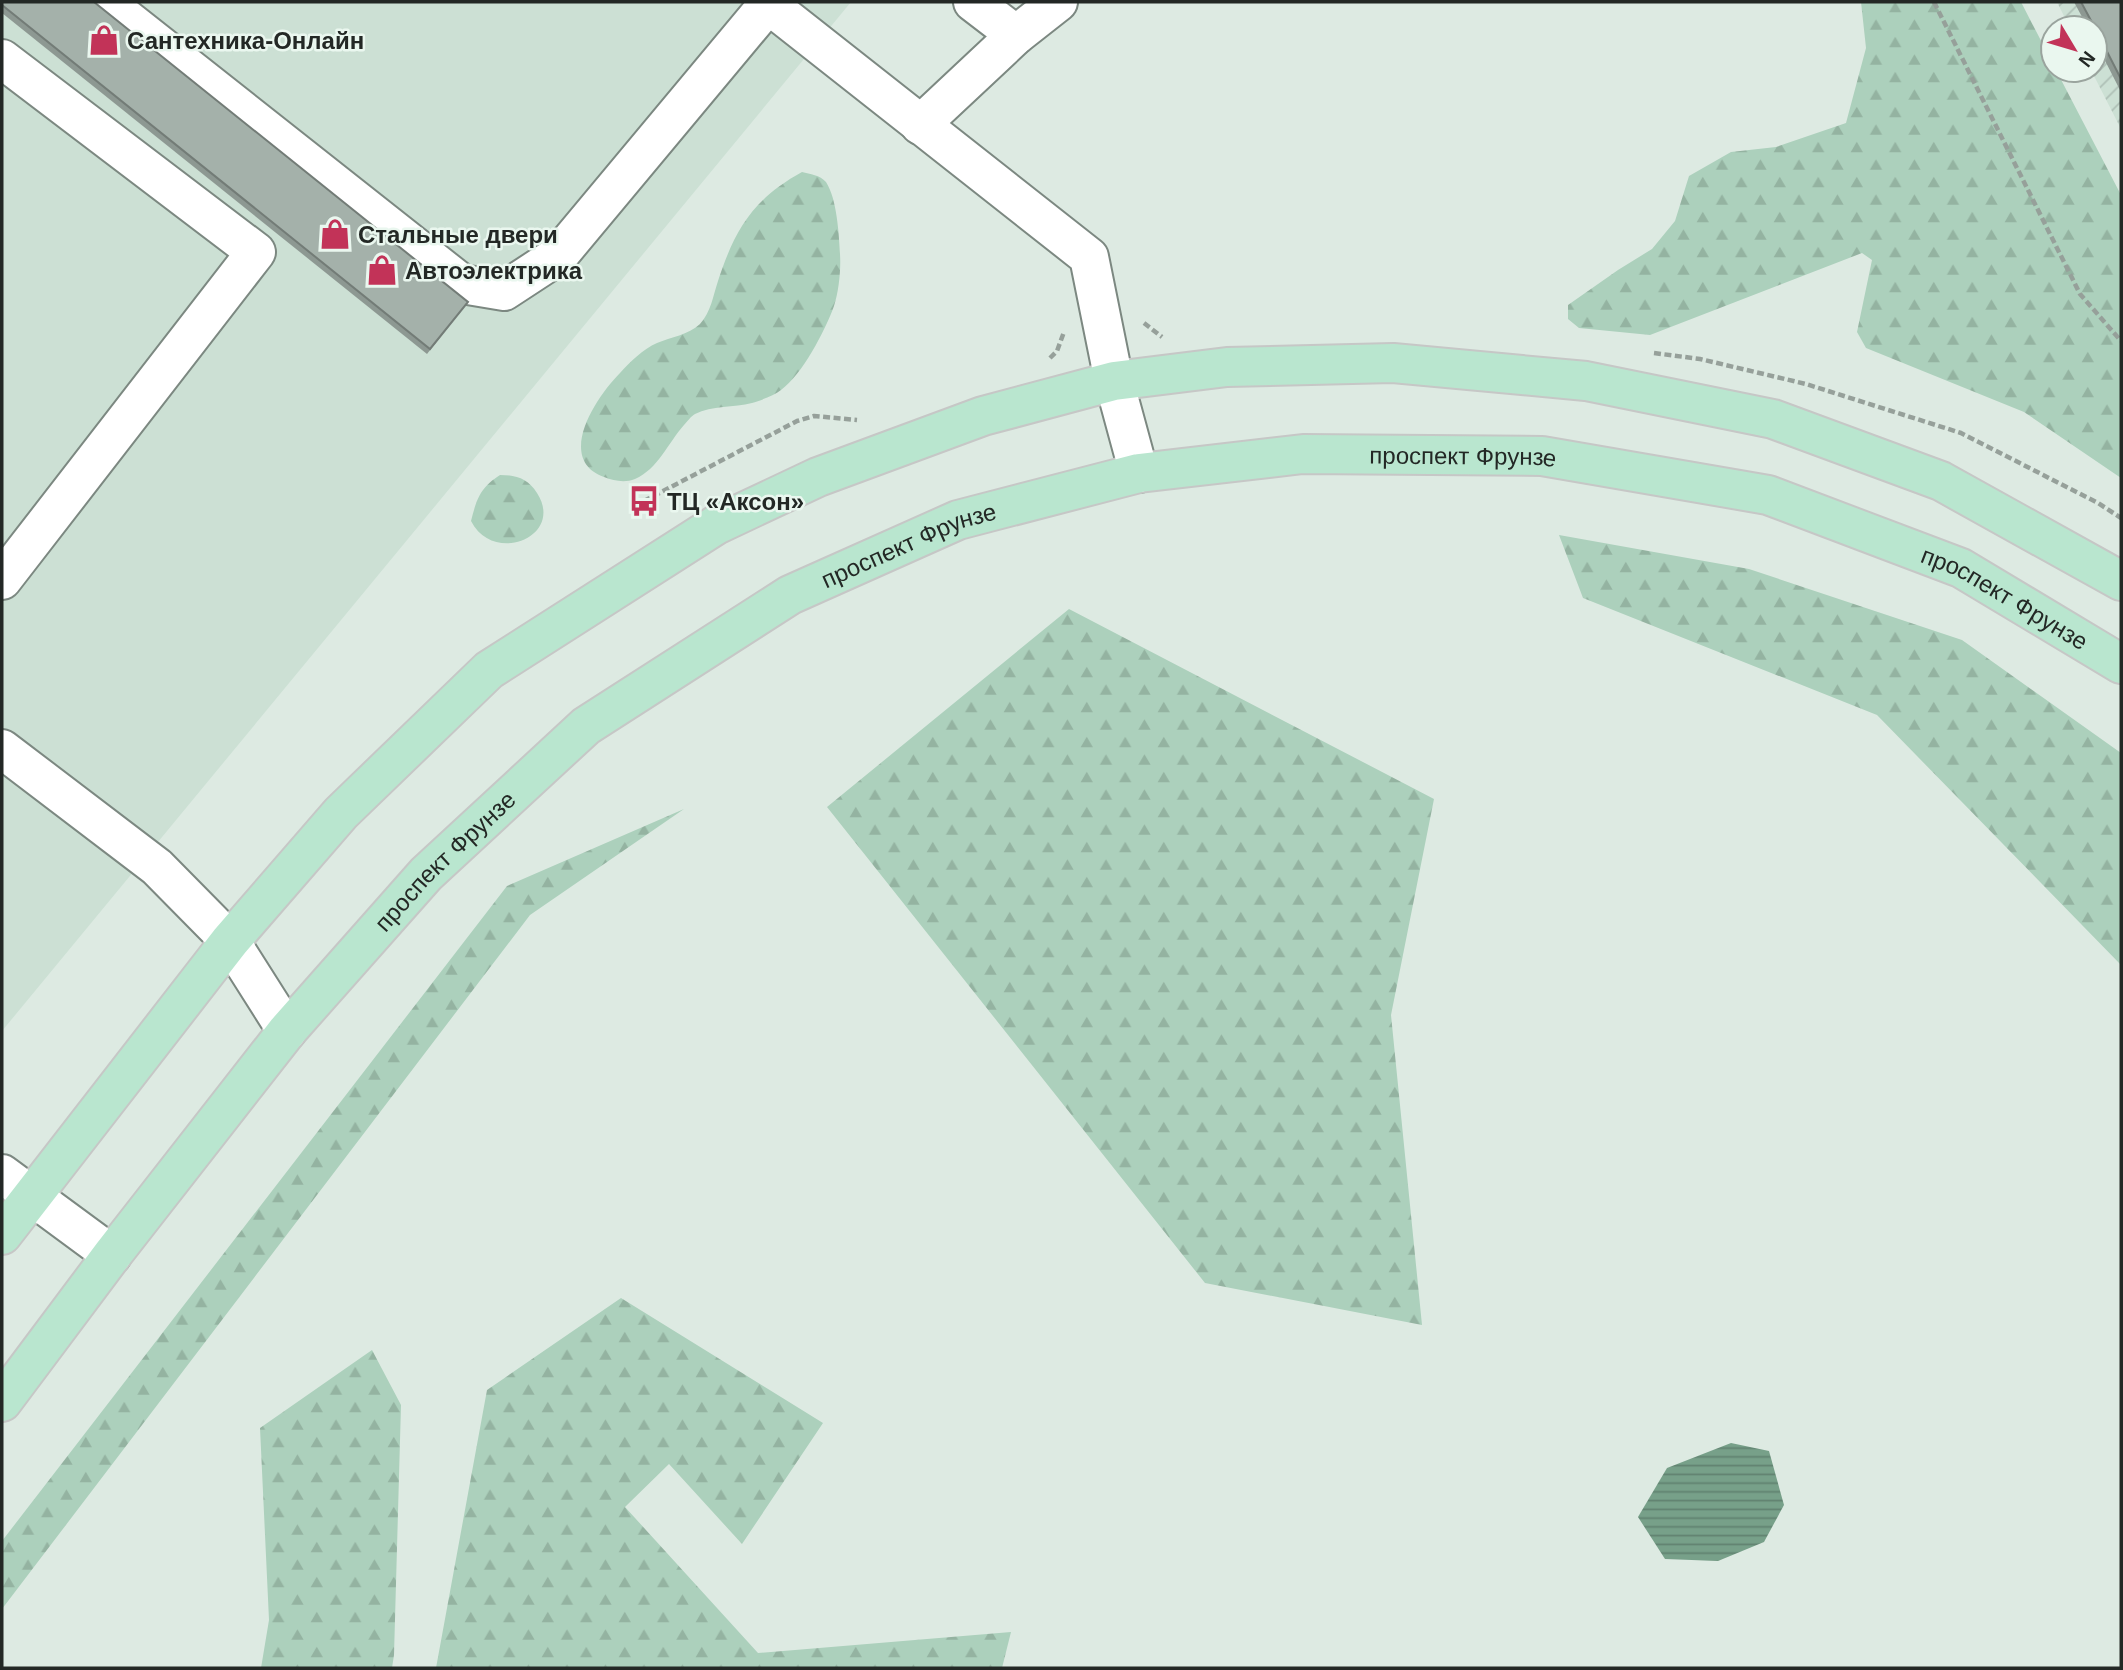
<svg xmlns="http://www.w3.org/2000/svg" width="2123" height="1670" font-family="Arial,sans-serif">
  <defs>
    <pattern id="industrial-furrows" width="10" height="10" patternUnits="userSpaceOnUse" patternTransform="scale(1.75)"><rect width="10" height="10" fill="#cce0d4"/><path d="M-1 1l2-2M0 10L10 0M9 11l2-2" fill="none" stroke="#afc0b6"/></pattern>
    <pattern id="forest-firs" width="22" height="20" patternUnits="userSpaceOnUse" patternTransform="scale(1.75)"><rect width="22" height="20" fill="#acd0bc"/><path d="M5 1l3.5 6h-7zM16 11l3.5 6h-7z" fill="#94b3a1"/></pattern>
    <pattern id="water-rules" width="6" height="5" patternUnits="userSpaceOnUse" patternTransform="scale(1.75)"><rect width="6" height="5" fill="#77a089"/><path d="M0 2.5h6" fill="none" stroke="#618270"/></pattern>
  </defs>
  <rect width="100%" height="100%" fill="#ddeae2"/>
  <polygon fill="#cce0d4" points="2,2 851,2 2,1031"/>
  <polygon fill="url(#industrial-furrows)" points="2057,2 2121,2 2121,129 2091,70 2095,70 2095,28 2070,28"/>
  <g fill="url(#forest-firs)">
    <polygon points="1861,2 2021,2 2053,64 2053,70 2056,70 2121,195 2121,478 2024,412 1866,348 1857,332 1872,260 1862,253 1650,335 1579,328 1568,319 1568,305 1618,270 1652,249 1675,221 1689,176 1731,152 1776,147 1846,123 1866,48"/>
    <path d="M 802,172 C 810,174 820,175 826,182 C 837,199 839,234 840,254 C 841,269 839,291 834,306 C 825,331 802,375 781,390 C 774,396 761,400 752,403 C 734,408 712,405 695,414 C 691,416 687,422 684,425 C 668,443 658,469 635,479 C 625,483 614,481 604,477 C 555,459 596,397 620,373 C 630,362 643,349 657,343 C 671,337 688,335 700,324 C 711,312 713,296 718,281 C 735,229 753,199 802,172 Z"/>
    <path d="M 500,475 C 517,475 528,479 537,493 C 565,536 494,566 471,521 C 477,498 480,488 500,475 Z"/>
    <polygon points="1559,535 1749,569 1962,640 2121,753 2121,965 1877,715 1583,598"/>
    <polygon points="1069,609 1434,799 1391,1015 1422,1325 1205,1283 827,807"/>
    <polygon points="684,809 530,915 2,1609 2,1541 507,886"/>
    <polygon points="621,1298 823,1423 742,1544 669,1464 625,1507 758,1653 1011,1632 1002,1668 436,1668 487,1390"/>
    <polygon points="372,1350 401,1405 394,1655 392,1668 261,1668 269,1620 260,1428"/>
  </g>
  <polygon fill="url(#water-rules)" points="1731,1443 1769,1451 1784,1505 1764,1542 1718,1561 1665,1559 1638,1517 1667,1468"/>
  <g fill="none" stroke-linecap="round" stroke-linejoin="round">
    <defs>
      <g id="minor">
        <polyline points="105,2 462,284 504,291 559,255 770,2"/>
        <polyline points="973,2 1016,35"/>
        <polyline points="768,4 1089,257 1114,381 1139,473"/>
        <polyline points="2,59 256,252 2,580"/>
        <polyline points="920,125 1016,35 1058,2"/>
        <polyline points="2,749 157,867 230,941 287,1031"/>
        <polyline points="2,1174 112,1255"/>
      </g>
      <g id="major">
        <polyline points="2,1235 230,941 341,813 489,670 716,525 818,477 983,416 1114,381 1227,367 1393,363 1586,381 1773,419 1941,481 2121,581"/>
        <path id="s1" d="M 2,1402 L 112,1255 L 287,1031 L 426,874 L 586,726 L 790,595 L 958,520 L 1139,473 L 1303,454 L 1542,456 L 1768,495 L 1961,568 L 2121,664"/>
      </g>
    </defs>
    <use href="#minor" stroke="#7c8881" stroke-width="42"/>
    <use href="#major" stroke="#c6c7c6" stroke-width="42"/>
    <g stroke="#96a09a" stroke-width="4.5" stroke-dasharray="7 3.5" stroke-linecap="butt">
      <polyline points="1934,2 2080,294 2121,341"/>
      <polyline points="1144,323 1162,337"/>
      <polyline points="1654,353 1700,359 1806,384 1961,433 2098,503 2121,518"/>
      <polyline points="1050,358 1057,351 1064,332"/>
      <polyline points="644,501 797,421 814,416 857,420"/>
    </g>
    <use href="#minor" stroke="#fff" stroke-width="38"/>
    <use href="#major" stroke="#b9e6cf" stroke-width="38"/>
  </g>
  <g fill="#8d9892">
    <polygon points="2,2 464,307 427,354 2,13"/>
    <polygon points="2074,2 2121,2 2121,92 2095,41 2095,28 2088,28"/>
  </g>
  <g fill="#a4b1aa" stroke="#737c77" stroke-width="2">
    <polygon points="2,2 94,2 468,302 430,349 2,5"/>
    <polygon points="2081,2 2121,2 2121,79 2095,28"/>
  </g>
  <defs>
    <symbol id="shop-bare" viewBox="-9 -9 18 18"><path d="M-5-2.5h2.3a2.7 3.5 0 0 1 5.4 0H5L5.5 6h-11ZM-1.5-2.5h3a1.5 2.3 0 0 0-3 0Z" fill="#c23358" stroke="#eaf7ef" stroke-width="2.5" paint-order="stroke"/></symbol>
    <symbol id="bus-bare" viewBox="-9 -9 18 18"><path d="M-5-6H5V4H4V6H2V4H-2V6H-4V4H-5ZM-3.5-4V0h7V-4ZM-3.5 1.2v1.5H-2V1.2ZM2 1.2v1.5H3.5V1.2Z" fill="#c23358" stroke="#eaf7ef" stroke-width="2.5" paint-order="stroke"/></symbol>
  </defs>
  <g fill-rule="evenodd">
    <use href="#shop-bare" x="82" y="18" width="44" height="44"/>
    <use href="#shop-bare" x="313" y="212" width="44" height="44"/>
    <use href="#shop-bare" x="360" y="248" width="44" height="44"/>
    <use href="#bus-bare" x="622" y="479" width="44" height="44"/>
  </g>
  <g text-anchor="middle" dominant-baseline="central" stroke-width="5" stroke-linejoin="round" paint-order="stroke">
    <g font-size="24" font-weight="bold" fill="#232825" stroke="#eaf7ef" text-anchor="start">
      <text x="127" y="40">Сантехника-Онлайн</text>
      <text x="358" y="234">Стальные двери</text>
      <text x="405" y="270">Автоэлектрика</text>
      <text x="667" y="501">ТЦ «Аксон»</text>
    </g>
    <g font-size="24" fill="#232825" stroke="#eaf7ef">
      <text stroke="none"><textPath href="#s1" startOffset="1834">проспект Фрунзе</textPath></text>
      <text stroke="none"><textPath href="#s1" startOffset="1267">проспект Фрунзе</textPath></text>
      <text stroke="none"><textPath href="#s1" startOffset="2401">проспект Фрунзе</textPath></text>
      <text stroke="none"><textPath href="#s1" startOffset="700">проспект Фрунзе</textPath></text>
    </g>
  </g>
  <rect width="2123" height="1670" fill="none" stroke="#232825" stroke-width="7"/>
  <g transform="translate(2074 49) rotate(128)"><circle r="33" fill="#eaf7ef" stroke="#9aa49e" stroke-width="2"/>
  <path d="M0-5L12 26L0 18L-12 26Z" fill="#c23358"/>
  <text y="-10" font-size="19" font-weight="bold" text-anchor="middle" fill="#232825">N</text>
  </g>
</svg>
